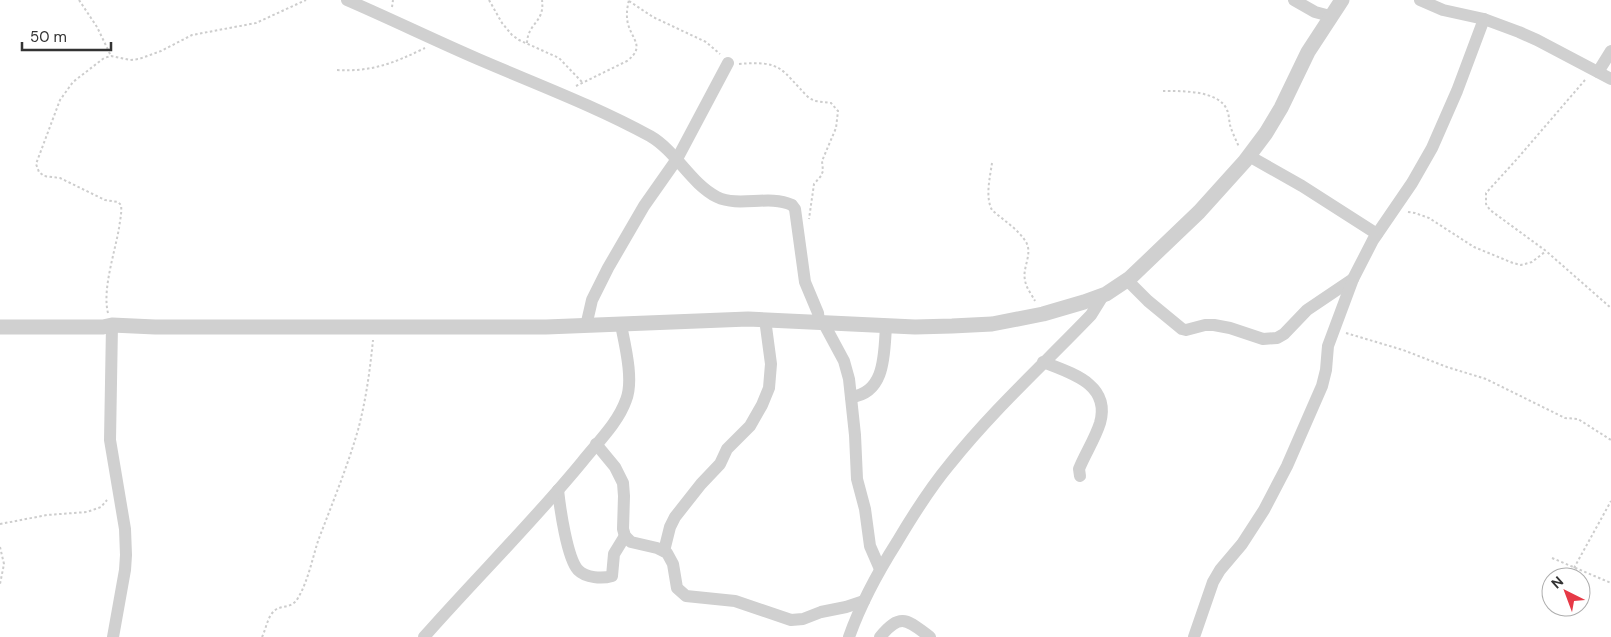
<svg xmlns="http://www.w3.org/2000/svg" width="1611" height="637" font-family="'DM Sans',sans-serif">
  <rect width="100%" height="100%" fill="#fff"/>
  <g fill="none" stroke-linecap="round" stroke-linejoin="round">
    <g stroke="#cdcdcd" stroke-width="2" stroke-dasharray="2.5 2.5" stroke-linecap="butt">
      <polyline points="79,0 97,27 111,56"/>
      <polyline points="489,0 502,23 512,35 519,40 559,58 582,82"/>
      <polyline points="629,1 653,17 706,42 720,54"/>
      <polyline points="392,7 393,0"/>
      <path d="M 527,43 C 528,22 545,23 542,0"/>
      <path d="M 739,64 C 783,60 781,70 809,98 L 815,101 L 831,103 L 838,111 L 836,128 L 822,161 L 823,171 L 821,176 L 814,184 L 809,219"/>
      <path d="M 337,70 C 372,72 394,63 425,48"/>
      <polyline points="1585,80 1517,159 1486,193 1486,204 1490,210 1546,251 1611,308"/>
      <path d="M 576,86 L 627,61 C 645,47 633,41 628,24 C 626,16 627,8 629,0"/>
      <path d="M 1163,91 C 1181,91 1219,90 1227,110 C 1229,114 1229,120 1230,125 C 1232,132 1236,140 1239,147"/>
      <path d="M 992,163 C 990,177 985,197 992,210 C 1003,220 1018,229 1026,242 C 1033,254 1022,268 1025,280 C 1026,288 1032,295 1035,301"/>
      <polyline points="1408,212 1415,213 1429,218 1474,247 1513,263 1521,265 1532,262 1546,251"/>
      <path d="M 108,313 C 102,290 115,252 119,228 C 120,220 122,213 121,205 L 118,202 L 105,200 L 60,178 L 44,176 L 39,172 L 36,164 L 60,100 L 73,82 L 104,58 L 111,56 L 130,60 L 139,59 L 161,51 L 192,35 L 256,23 L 306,0"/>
      <polyline points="1346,333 1403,350 1447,367 1486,379 1565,418 1578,419 1611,440"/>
      <polyline points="0,524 47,515 87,512 101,507 107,500"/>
      <polyline points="0,547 4,564 0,584"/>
      <polyline points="1552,558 1611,583"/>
      <polyline points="1574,568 1611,501"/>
      <path d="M 262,637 C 266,629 267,619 273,612 C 280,604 291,610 298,598 C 308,581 312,560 318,541 C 332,504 347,468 358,430 C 366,400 370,370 373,340"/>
    </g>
    <g stroke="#d0d0d0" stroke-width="12">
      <path d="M 347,0 C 391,19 434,40 478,59 C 536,84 595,106 650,136 C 676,151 691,184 717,197 C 740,208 768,194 792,205 L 795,209 L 805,282 L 818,313 L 819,322"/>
      <polyline points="1294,0 1315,12 1330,16"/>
      <polyline points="1420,0 1443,10 1484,19 1519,32 1537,40 1611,79"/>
      <polyline points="1598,72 1611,51"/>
      <polyline points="1249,156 1302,186 1377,234"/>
      <polyline points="1127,280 1148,301 1182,329 1186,330 1205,325 1214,325 1230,328 1263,339 1277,338 1284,334 1307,310 1353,279"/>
      <polyline points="823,322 844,361 849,379 855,435 857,479 865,509 870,546 880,569"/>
      <polyline points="112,325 110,440 125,529 126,555 125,570 113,637"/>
      <polyline points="586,326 592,300 608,268 644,206 677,159 728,63"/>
      <path d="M 1043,362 C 1071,373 1111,384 1100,423 C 1095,439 1085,454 1079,469 L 1080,476"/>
      <path d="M 851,397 C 886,393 884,353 886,326"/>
      <polyline points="596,444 615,467 623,483 624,496 623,529 625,536 631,542 657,548 667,553 673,564 677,588 686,596 735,601 791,620 803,619 821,612 846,607 864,601"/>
      <path d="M 558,490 C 560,508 567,558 578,570 C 586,578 602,579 612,576 L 614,554 L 625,536"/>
      <polyline points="664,551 670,527 675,517 701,484 720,464 727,449 750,426 762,405 769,388 771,364 765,319"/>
      <path d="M 424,637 C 476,578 532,523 582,462 C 597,443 618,423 626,400 C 634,381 625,345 621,325"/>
      <path d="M 849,637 C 861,603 878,572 897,542 C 913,515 930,488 950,464 C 993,410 1044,364 1091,315 L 1104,294"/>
      <path d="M 880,637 C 901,612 907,620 930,637"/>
      <polyline points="1194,637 1213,582 1220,570 1242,544 1264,510 1287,466 1322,386 1326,370 1328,346 1353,279 1373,240 1412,183 1432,148 1457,91 1484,19"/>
    </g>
    <polyline stroke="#d0d0d0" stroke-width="15" points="0,327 103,327 112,325 155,327 546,327 748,319 915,327 952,326 992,324 1043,314 1084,302 1106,294 1130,278 1199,212 1245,161 1266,133 1281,108 1308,52 1342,0"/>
  </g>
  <g transform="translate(1566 592) rotate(318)"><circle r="24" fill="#ffffff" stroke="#adadad"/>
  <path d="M0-4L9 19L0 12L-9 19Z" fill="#e63946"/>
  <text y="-8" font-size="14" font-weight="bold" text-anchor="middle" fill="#333333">N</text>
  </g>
  <path d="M22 42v8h89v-8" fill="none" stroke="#333333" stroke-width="2.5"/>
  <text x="30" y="42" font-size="15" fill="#333333" stroke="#ffffff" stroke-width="4" paint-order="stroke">50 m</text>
</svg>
